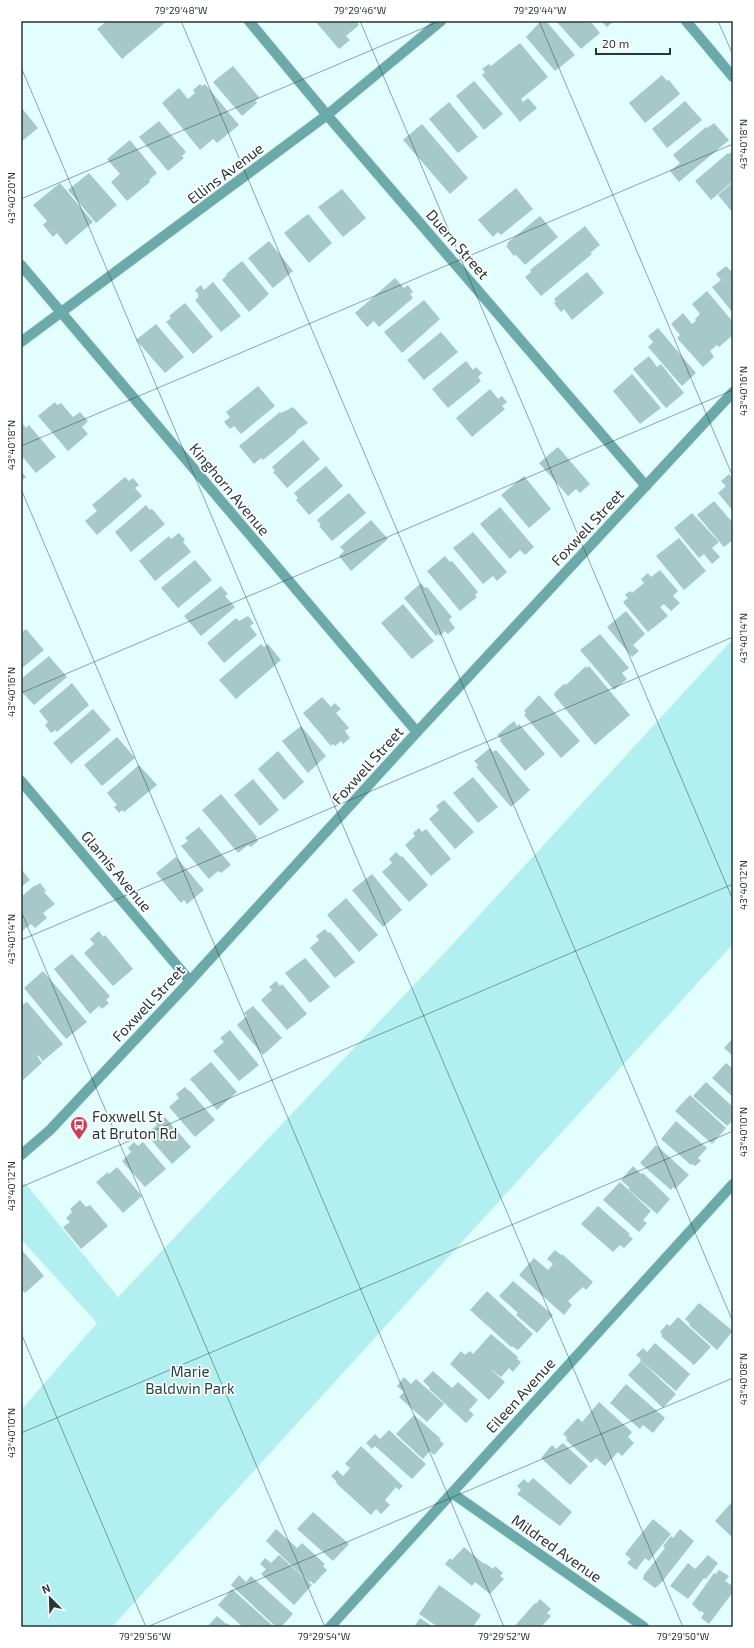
<svg xmlns="http://www.w3.org/2000/svg" width="754" height="1648" font-family="'Exo 2',sans-serif">
  <rect width="100%" height="100%" fill="#e2fefe"/>
  <polygon fill="#b2eff0" points="733,639 733,944 112,1627 21,1627 21,1410 97,1323 21,1239 21,1186 25,1183 118,1297 449,948"/>
  <g fill="#a6c8c8">
    <polygon points="107,21 167,21 122,59 97,29"/>
    <polygon points="315,21 356,21 359,25 346,36 350,40 339,49"/>
    <polygon points="541,21 542,23 546,21 575,55 555,71 526,37"/>
    <polygon points="556,21 590,21 600,33 581,49"/>
    <polygon points="601,21 614,21 607,27"/>
    <polygon points="520,43 548,77 521,99 523,102 528,98 537,108 520,122 482,75 485,72 482,69 489,64 491,66"/>
    <polygon points="233,66 259,97 255,101 257,103 242,116 213,82"/>
    <polygon points="662,75 667,81 669,80 680,94 645,123 629,103"/>
    <polygon points="474,81 503,114 484,130 456,96"/>
    <polygon points="200,84 202,86 205,84 239,125 217,143 213,139 200,150 162,103 179,88 188,99 195,93 193,90"/>
    <polygon points="685,101 702,120 667,148 652,129"/>
    <polygon points="449,102 478,137 458,153 429,119"/>
    <polygon points="21,107 38,128 21,142"/>
    <polygon points="159,121 186,152 182,156 184,158 168,171 139,137"/>
    <polygon points="714,123 729,140 679,182 670,171 680,163 673,155 706,127 707,128"/>
    <polygon points="422,124 468,178 450,194 403,140"/>
    <polygon points="130,140 157,173 149,180 150,182 127,201 111,182 120,174 107,159"/>
    <polygon points="733,150 733,181 711,200 695,181 728,153 729,154"/>
    <polygon points="89,173 117,205 96,223 68,190"/>
    <polygon points="733,182 733,213 718,195"/>
    <polygon points="60,183 93,222 66,245 57,233 53,237 43,225 47,221 33,205"/>
    <polygon points="516,188 533,209 501,235 498,232 493,237 478,220"/>
    <polygon points="342,189 366,218 343,237 318,207"/>
    <polygon points="308,214 332,243 309,263 284,233"/>
    <polygon points="540,216 558,237 525,265 516,255 514,256 506,246 508,245 507,243"/>
    <polygon points="585,226 600,245 590,253 592,254 541,296 525,277 531,272 530,270"/>
    <polygon points="269,241 293,271 273,288 248,258"/>
    <polygon points="242,261 269,294 249,312 222,280 227,275 226,274"/>
    <polygon points="726,266 731,271 733,270 733,313 712,287 721,280 716,274"/>
    <polygon points="587,272 604,293 572,320 564,309 561,312 554,303 556,301 554,299"/>
    <polygon points="395,278 404,288 408,285 413,292 410,294 413,298 379,327 374,321 367,327 355,313"/>
    <polygon points="213,282 241,316 221,332 195,300 199,297 197,296 199,295 195,290 201,285 204,290"/>
    <polygon points="707,291 733,322 733,335 719,347 707,334 717,345 710,351 714,357 703,367 677,338 680,335 671,324 683,313 692,324 696,321 695,319 700,314 692,304"/>
    <polygon points="424,300 440,319 402,353 384,332"/>
    <polygon points="185,303 213,337 193,354 166,322 171,318 169,316"/>
    <polygon points="156,324 184,357 165,373 136,340"/>
    <polygon points="658,328 696,373 682,386 648,347 653,342 648,336"/>
    <polygon points="441,332 458,352 424,380 407,360"/>
    <polygon points="649,356 657,367 661,364 684,393 666,408 633,369"/>
    <polygon points="466,361 473,370 476,367 482,373 478,377 481,381 448,408 432,389"/>
    <polygon points="632,374 661,408 640,424 613,391"/>
    <polygon points="258,386 275,406 241,434 234,426 230,429 224,422 230,417 226,412"/>
    <polygon points="490,389 498,399 502,396 507,402 502,406 505,409 472,437 456,418"/>
    <polygon points="55,402 57,405 61,403 73,417 80,412 88,421 82,427 88,434 68,451 38,416"/>
    <polygon points="293,407 308,423 296,431 297,432 263,460 261,458 254,464 239,446 280,412 281,413"/>
    <polygon points="21,422 26,428 29,425 56,457 36,473 21,455"/>
    <polygon points="303,440 320,459 287,488 273,472 275,471 272,467"/>
    <polygon points="558,447 590,484 580,493 576,489 568,496 539,463"/>
    <polygon points="326,466 343,486 309,515 296,500 298,498 294,493"/>
    <polygon points="21,471 26,477 21,481"/>
    <polygon points="729,474 733,479 733,511 718,493 726,486 721,481"/>
    <polygon points="524,476 551,509 529,528 501,495"/>
    <polygon points="125,477 129,481 133,478 139,485 135,488 142,496 97,535 85,521 97,511 92,505"/>
    <polygon points="349,493 366,513 332,541 319,526 321,525 317,520"/>
    <polygon points="714,501 733,523 733,540 724,547 697,515"/>
    <polygon points="146,505 150,510 152,509 165,524 131,552 115,532"/>
    <polygon points="500,507 534,547 525,555 520,550 510,559 480,524"/>
    <polygon points="692,513 719,542 712,548 720,557 712,564 704,554 699,558 674,528"/>
    <polygon points="371,520 388,539 351,571 339,556 344,551 340,547"/>
    <polygon points="473,532 507,572 497,581 493,576 483,584 453,548"/>
    <polygon points="179,533 185,540 183,542 191,552 155,581 139,561 169,536 171,539"/>
    <polygon points="679,538 706,571 684,590 656,556"/>
    <polygon points="445,556 450,562 452,561 478,592 475,595 477,597 460,611 427,571"/>
    <polygon points="195,560 212,580 178,608 161,588"/>
    <polygon points="660,570 678,591 673,596 680,603 671,611 664,604 660,607 668,616 648,632 623,602 628,598 625,595 630,591 632,593 644,583 641,579 648,573 651,577"/>
    <polygon points="421,583 425,588 427,587 452,617 449,620 455,628 448,634 445,631 440,636 438,634 436,636 404,598"/>
    <polygon points="221,586 228,594 225,596 235,607 201,636 184,616"/>
    <polygon points="403,604 434,641 412,659 381,623"/>
    <polygon points="626,611 645,634 633,645 639,651 632,657 607,627"/>
    <polygon points="248,616 254,623 250,626 257,635 224,663 207,643 236,618 239,621"/>
    <polygon points="26,629 44,650 21,669 21,633"/>
    <polygon points="600,634 629,668 622,673 627,679 614,690 580,650"/>
    <polygon points="261,644 264,647 268,644 281,660 236,699 219,680"/>
    <polygon points="49,656 67,677 34,705 21,691 21,679"/>
    <polygon points="586,666 587,668 589,666 630,715 595,745 554,695 555,694 554,693 564,684 566,685"/>
    <polygon points="72,683 89,705 57,732 55,730 51,733 45,725 48,722 39,711"/>
    <polygon points="539,695 580,741 561,758 524,715 526,713 524,711"/>
    <polygon points="322,697 331,707 335,703 341,709 336,713 349,728 345,731 350,738 343,744 341,741 335,746 333,744 331,746 303,713"/>
    <polygon points="93,709 111,730 71,764 53,743"/>
    <polygon points="514,721 517,726 519,724 545,754 525,771 500,741 501,739 497,735"/>
    <polygon points="301,726 326,756 308,773 282,741"/>
    <polygon points="117,737 135,758 102,786 84,765"/>
    <polygon points="490,748 493,752 496,750 530,790 511,807 476,767 478,765 474,761"/>
    <polygon points="278,751 304,782 284,800 258,769"/>
    <polygon points="139,765 157,785 124,812 122,810 119,813 114,807 117,805 107,793"/>
    <polygon points="473,777 498,807 478,823 453,793"/>
    <polygon points="253,779 279,810 260,826 234,795"/>
    <polygon points="221,794 257,837 256,838 258,841 251,847 248,845 238,853 202,810"/>
    <polygon points="444,800 474,832 455,849 429,819 439,810 436,806"/>
    <polygon points="199,827 231,865 221,873 218,871 209,879 181,846 188,841 185,838"/>
    <polygon points="419,828 422,832 426,829 451,859 431,876 405,845 415,836 413,833"/>
    <polygon points="396,852 401,857 402,856 428,885 409,902 382,872 392,863 389,859"/>
    <polygon points="176,857 204,890 187,904 184,900 181,903 156,873"/>
    <polygon points="21,869 30,880 21,887"/>
    <polygon points="372,874 402,910 383,927 352,890"/>
    <polygon points="40,883 46,891 44,892 55,904 43,913 47,918 35,928 31,924 21,932 21,897 35,885 36,886"/>
    <polygon points="346,898 378,935 359,952 327,915"/>
    <polygon points="325,929 328,933 330,932 355,962 335,978 310,948 319,940 316,936"/>
    <polygon points="99,931 103,937 105,935 133,969 113,986 84,953 94,944 90,939"/>
    <polygon points="72,954 110,996 106,1000 109,1003 102,1009 99,1006 90,1014 54,969"/>
    <polygon points="305,958 330,987 310,1003 285,973"/>
    <polygon points="43,971 87,1022 66,1039 24,988"/>
    <polygon points="276,981 280,986 282,984 307,1014 287,1030 261,1000 272,990 269,987"/>
    <polygon points="21,1002 23,1005 26,1002 28,1003 63,1044 43,1061 38,1055 37,1056 42,1063 23,1080 21,1078"/>
    <polygon points="253,1006 282,1038 263,1055 237,1025 247,1016 244,1013"/>
    <polygon points="230,1030 259,1065 239,1081 213,1051 224,1042 220,1038"/>
    <polygon points="733,1038 733,1056 724,1048"/>
    <polygon points="211,1062 237,1092 217,1110 190,1079"/>
    <polygon points="726,1063 733,1069 733,1097 712,1078"/>
    <polygon points="706,1082 733,1107 733,1120 727,1126 693,1096"/>
    <polygon points="185,1087 189,1091 190,1091 215,1120 195,1137 169,1107 179,1098 176,1094"/>
    <polygon points="690,1095 726,1128 712,1144 675,1111"/>
    <polygon points="160,1116 163,1120 165,1117 191,1147 172,1164 146,1134 157,1125 153,1121"/>
    <polygon points="676,1121 707,1148 698,1158 701,1161 695,1166 692,1164 691,1165 661,1139"/>
    <polygon points="134,1142 138,1146 143,1142 166,1169 145,1187 122,1161 131,1152 128,1148"/>
    <polygon points="656,1145 689,1175 675,1189 673,1187 671,1190 640,1163"/>
    <polygon points="633,1166 641,1174 643,1173 670,1199 657,1214 628,1189 630,1188 621,1180"/>
    <polygon points="117,1167 142,1196 123,1213 96,1182 108,1172 109,1174"/>
    <polygon points="620,1182 651,1211 643,1220 647,1223 639,1232 603,1200"/>
    <polygon points="80,1200 86,1207 90,1205 108,1226 81,1249 63,1227 70,1222 66,1218 72,1212 70,1209"/>
    <polygon points="598,1206 630,1234 628,1235 633,1239 624,1248 620,1245 613,1252 581,1224"/>
    <polygon points="21,1249 44,1276 25,1293 21,1289"/>
    <polygon points="555,1250 561,1255 562,1254 593,1282 586,1290 583,1287 568,1301 572,1305 564,1315 519,1275 534,1258 548,1270 553,1264 547,1259"/>
    <polygon points="513,1281 553,1315 537,1333 516,1315 518,1313 499,1296"/>
    <polygon points="487,1291 533,1334 518,1350 512,1346 511,1347 470,1310"/>
    <polygon points="699,1303 733,1331 717,1350 689,1325 690,1324 685,1319"/>
    <polygon points="678,1317 711,1347 694,1365 661,1336 662,1334 660,1332 667,1324 670,1326"/>
    <polygon points="491,1334 518,1357 517,1359 521,1362 513,1372 509,1368 501,1377 489,1368 505,1382 489,1400 450,1364 461,1351 465,1355 470,1351 473,1354"/>
    <polygon points="655,1343 690,1374 676,1391 640,1360 641,1359 636,1355 643,1348 647,1352"/>
    <polygon points="641,1361 676,1394 663,1408 628,1375"/>
    <polygon points="433,1371 452,1388 458,1382 478,1400 469,1410 474,1415 466,1423 429,1389 430,1388 423,1381"/>
    <polygon points="404,1377 411,1384 416,1379 444,1404 427,1422 399,1397 404,1392 397,1386"/>
    <polygon points="626,1384 665,1418 653,1433 643,1425 640,1429 610,1403"/>
    <polygon points="599,1402 632,1432 628,1437 634,1443 622,1456 618,1452 605,1466 596,1458 591,1463 566,1440 567,1438 563,1434 578,1418 582,1422 584,1421 583,1421"/>
    <polygon points="414,1415 441,1439 439,1440 444,1444 434,1455 430,1451 423,1459 396,1434"/>
    <polygon points="389,1430 426,1464 412,1479 375,1446 372,1449 366,1443 375,1434 380,1439"/>
    <polygon points="563,1443 588,1466 570,1485 541,1458 552,1445 556,1449"/>
    <polygon points="361,1446 403,1486 399,1490 396,1487 385,1500 390,1505 381,1514 376,1509 371,1515 336,1483 337,1482 331,1476 337,1470 343,1476 350,1468 345,1464"/>
    <polygon points="533,1478 572,1512 560,1526 517,1494 521,1490 517,1486 524,1479 528,1483"/>
    <polygon points="731,1503 733,1505 733,1538 715,1521"/>
    <polygon points="313,1512 349,1544 333,1561 297,1529"/>
    <polygon points="653,1519 671,1534 649,1561 645,1558 636,1570 627,1563 631,1559 625,1554"/>
    <polygon points="276,1529 297,1548 302,1543 325,1564 323,1566 327,1570 314,1584 310,1581 309,1582 266,1541"/>
    <polygon points="680,1529 694,1541 662,1582 655,1588 643,1579 644,1575 665,1548 663,1546 671,1536 673,1538"/>
    <polygon points="464,1547 484,1564 485,1563 493,1569 495,1566 503,1573 500,1576 504,1579 490,1594 475,1582 472,1586 445,1564 450,1558 452,1560"/>
    <polygon points="279,1555 312,1585 294,1605 261,1574 266,1569 260,1564 265,1558 271,1563"/>
    <polygon points="708,1555 718,1563 706,1579 704,1578 688,1599 670,1586 688,1563 695,1569"/>
    <polygon points="719,1570 729,1576 725,1581 733,1586 733,1592 709,1624 701,1618 704,1613 701,1611 700,1612 692,1604 714,1573 716,1574"/>
    <polygon points="239,1575 246,1582 251,1576 293,1614 281,1627 276,1627 231,1585"/>
    <polygon points="439,1585 481,1615 473,1627 438,1627 419,1614"/>
    <polygon points="232,1589 274,1627 243,1627 218,1605"/>
    <polygon points="540,1599 551,1609 547,1613 551,1616 541,1627 514,1627 535,1603 536,1604"/>
    <polygon points="217,1616 226,1624 227,1623 232,1627 207,1627"/>
    <polygon points="420,1618 433,1627 414,1627"/>
  </g>
  <g fill="none" stroke-linecap="round" stroke-linejoin="round">
    <defs>
      <g id="minor">
        <polyline points="249,21 327,115 646,486"/>
        <polyline points="686,21 733,77"/>
        <polyline points="21,265 417,732"/>
        <polyline points="21,342 327,115 441,21"/>
        <polyline points="21,781 190,981"/>
        <polyline points="21,1155 50,1130 190,981 417,732 733,392"/>
        <polyline points="452,1493 644,1627"/>
        <polyline points="330,1627 733,1184"/>
      </g>
    </defs>
    <use href="#minor" stroke="#c1dada" stroke-width="11"/>
    <use href="#minor" stroke="#6caaaa" stroke-width="10"/>
  </g>
  <path fill="none" stroke="#293737" stroke-width="1" stroke-opacity="0.45" d="M 181,21 L 733,1322M 360,21 L 733,900M 539,21 L 733,477M 718,21 L 733,55M 21,67 L 683,1627M 21,199 L 440,21M 21,446 L 733,144M 21,489 L 504,1627M 21,693 L 733,390M 21,911 L 325,1627M 21,940 L 733,637M 21,1187 L 733,884M 21,1333 L 146,1627M 21,1433 L 733,1131M 147,1627 L 733,1378M 728,1627 L 733,1625"/>
  <defs>
    <symbol id="bus-pin" viewBox="-11 -11 22 30"><path d="M0 17L-7.5 6A9.5 9.5 0 1 1 7.5 6Z" fill="#cc3c53" stroke="#fff"/><path d="M-5-6H5V4H4V6H2V4H-2V6H-4V4H-5ZM-3.5-4V0h7V-4ZM-3.5 1.2v1.5H-2V1.2ZM2 1.2v1.5H3.5V1.2Z" fill="#fff"/></symbol>
  </defs>
  <g fill-rule="evenodd">
    <use href="#bus-pin" x="69" y="1115" width="20" height="27"/>
  </g>
  <g text-anchor="middle" dominant-baseline="central" stroke-width="3.5" stroke-linejoin="round" paint-order="stroke">
    <g font-size="15" fill="#293737" stroke="#fff">
      <text transform="translate(225 173) rotate(-37)">Ellins Avenue</text>
      <text transform="translate(458 244) rotate(49)">Duern Street</text>
      <text transform="translate(230 489) rotate(50)">Kinghorn Avenue</text>
      <text transform="translate(587 527) rotate(-47)">Foxwell Street</text>
      <text transform="translate(367 765) rotate(-48)">Foxwell Street</text>
      <text transform="translate(117 871) rotate(50)">Glamis Avenue</text>
      <text transform="translate(148 1003) rotate(-47)">Foxwell Street</text>
      <text transform="translate(520 1395) rotate(-48)">Eileen Avenue</text>
      <text transform="translate(557 1548) rotate(35)">Mildred Avenue</text>
    </g>
    <g font-size="15" fill="#293737" stroke="#fff" text-anchor="start">
      <text x="92" y="1116">Foxwell St<tspan x="92" dy="17">at Bruton Rd</tspan></text>
    </g>
    <g font-size="15" fill="#1e4646" stroke="#fff">
      <text x="190" y="1371">Marie<tspan x="190" dy="17">Baldwin Park</tspan></text>
    </g>
  </g>
  <rect width="754" height="1648" fill="none" stroke="#ffffff" stroke-width="44"/>
  <g transform="translate(50 1598) rotate(337)" stroke="#ffffff" stroke-width="3" paint-order="stroke">
  <path d="M0-3L7 15L0 10L-7 15Z" fill="#293737"/>
  <text y="-6" font-size="11" font-weight="bold" text-anchor="middle" fill="#293737">N</text>
  </g>
  <path d="M596 48v6h74v-6" fill="none" stroke="#293737" stroke-width="2"/>
  <text x="602" y="48" font-size="12" fill="#293737" stroke="#ffffff" stroke-width="3" paint-order="stroke">20 m</text>
  <rect x="22" y="22" width="710" height="1604" fill="none" stroke="#293737" stroke-width="1.5"/>
  <g font-size="10" text-anchor="middle" fill="#293737">
    <text x="181" y="14">79°29'48"W</text>
    <text x="360" y="14">79°29'46"W</text>
    <text x="540" y="14">79°29'44"W</text>
    <text transform="translate(743 144) rotate(-90)" y="4">43°40'18"N</text>
    <text transform="translate(11 198) rotate(-90)" y="4">43°40'20"N</text>
    <text transform="translate(743 391) rotate(-90)" y="4">43°40'16"N</text>
    <text transform="translate(11 445) rotate(-90)" y="4">43°40'18"N</text>
    <text transform="translate(743 638) rotate(-90)" y="4">43°40'14"N</text>
    <text transform="translate(11 692) rotate(-90)" y="4">43°40'16"N</text>
    <text transform="translate(743 885) rotate(-90)" y="4">43°40'12"N</text>
    <text transform="translate(11 939) rotate(-90)" y="4">43°40'14"N</text>
    <text transform="translate(743 1132) rotate(-90)" y="4">43°40'10"N</text>
    <text transform="translate(11 1186) rotate(-90)" y="4">43°40'12"N</text>
    <text transform="translate(743 1379) rotate(-90)" y="4">43°40'08"N</text>
    <text transform="translate(11 1433) rotate(-90)" y="4">43°40'10"N</text>
    <text x="145" y="1640">79°29'56"W</text>
    <text x="324" y="1640">79°29'54"W</text>
    <text x="504" y="1640">79°29'52"W</text>
    <text x="683" y="1640">79°29'50"W</text>
  </g>
</svg>
